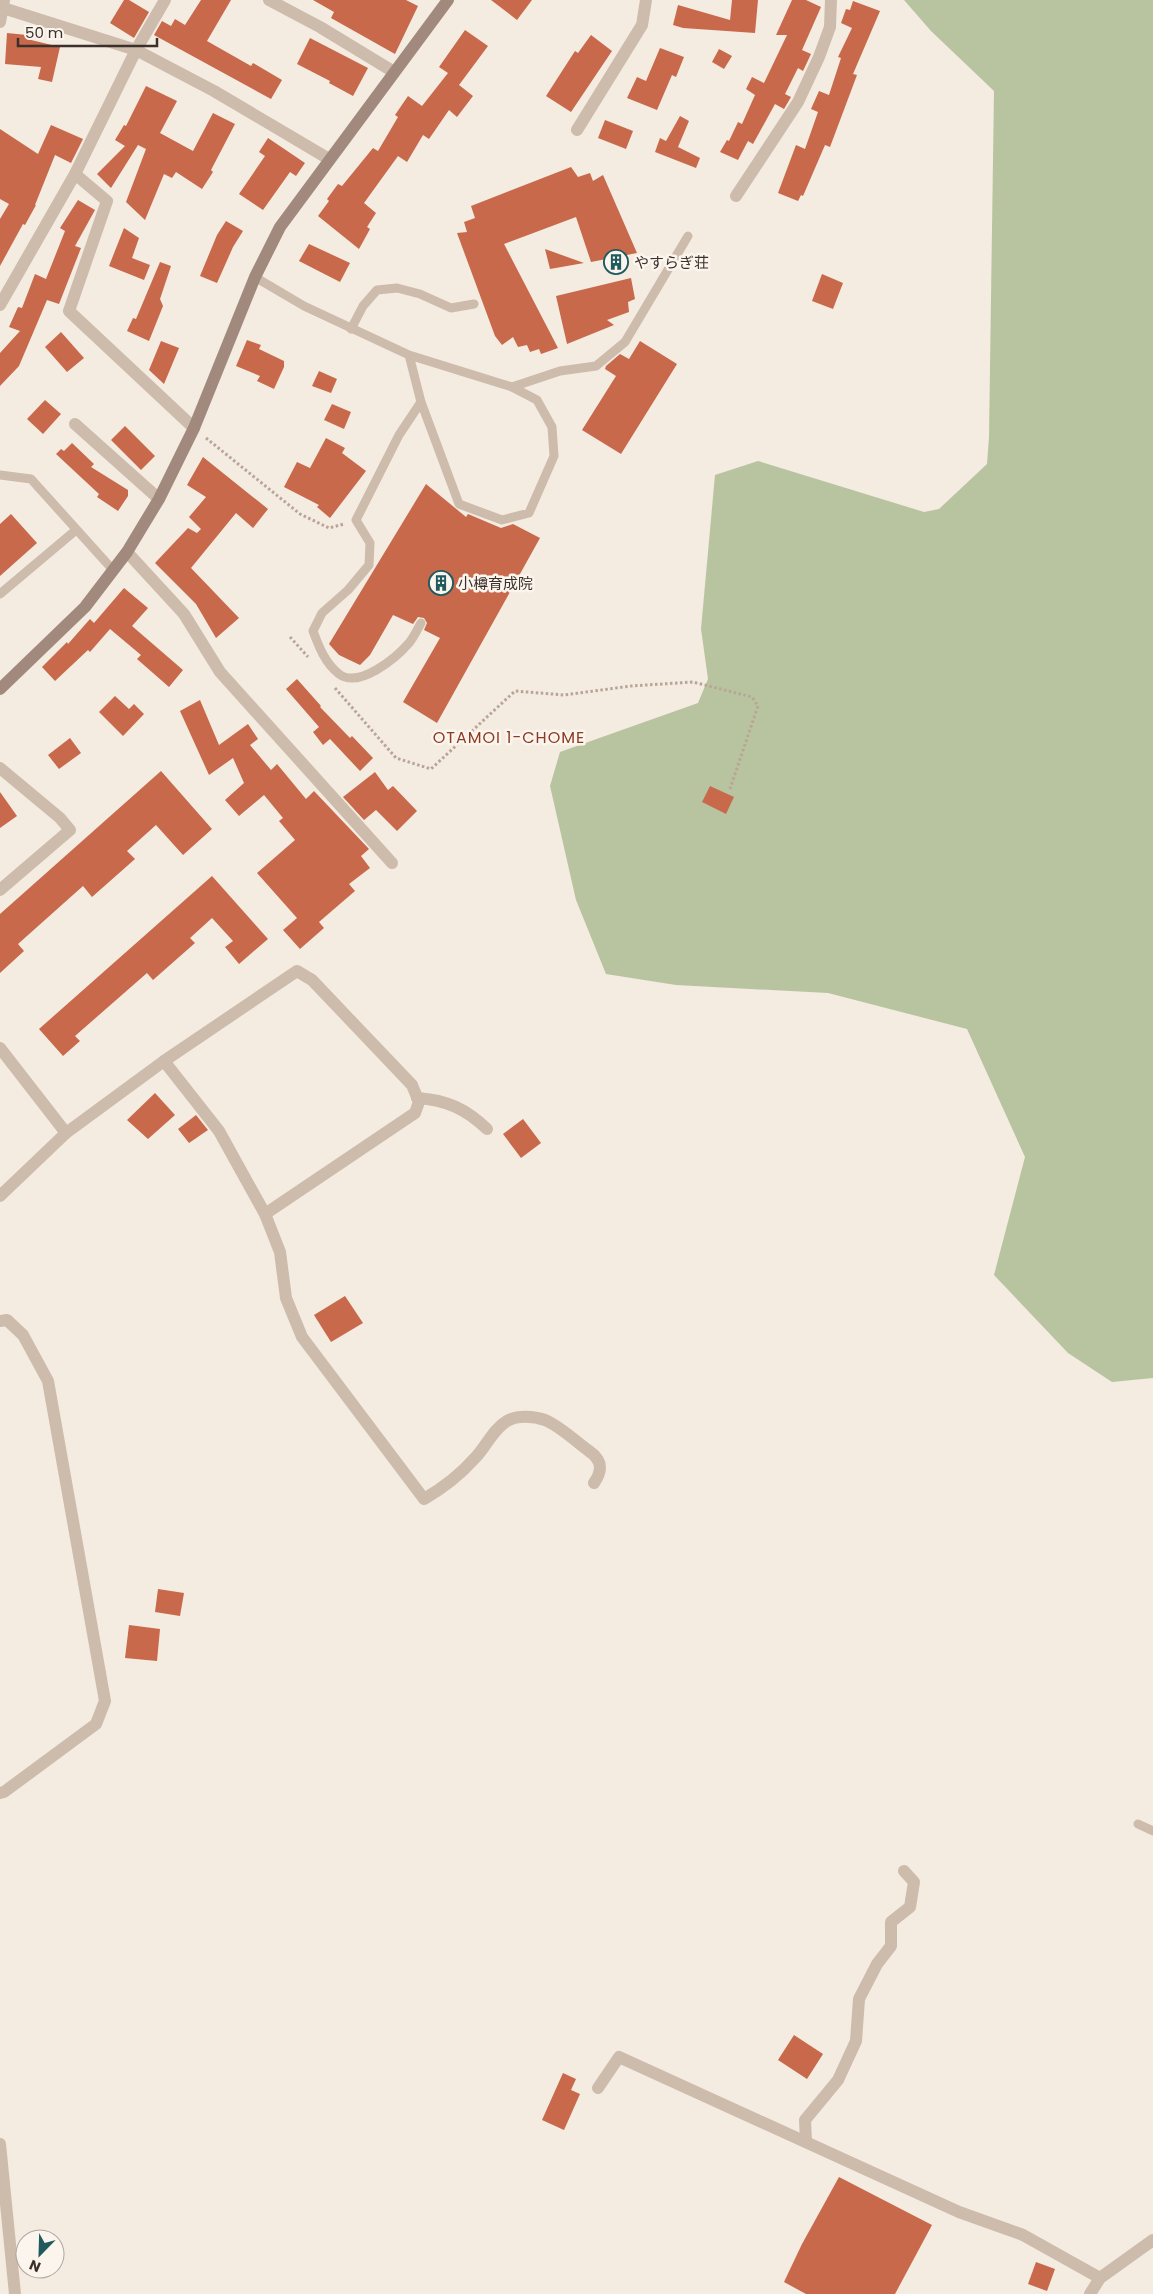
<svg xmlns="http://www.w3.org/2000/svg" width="1153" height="2294" font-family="Poppins,'Noto Sans JP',sans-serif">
  <rect width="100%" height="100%" fill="#f4ebe1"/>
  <polygon fill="#b8c4a0" points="904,0 1153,0 1153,1378 1112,1382 1068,1353 994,1275 1025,1157 967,1029 828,993 676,985 606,974 576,900 550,786 560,752 698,703 708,679 701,629 715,475 758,461 924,512 939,509 987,464 989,437 994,91 931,31"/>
  <g fill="#c8694b">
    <polygon points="124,0 129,0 149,12 134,38 110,23"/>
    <polygon points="201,0 231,0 207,41 251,66 253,63 282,80 271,99 154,35 162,21 171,26 175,19 185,25"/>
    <polygon points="313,0 406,0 418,6 395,54 331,18 334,12"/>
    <polygon points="491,0 532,0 517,20"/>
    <polygon points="732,0 758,0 755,33 683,28 673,25 678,5 730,20"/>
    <polygon points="792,0 806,0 821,7 802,50 811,54 803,71 798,68 785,94 791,97 784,109 775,104 753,144 748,141 738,160 720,152 727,140 729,141 738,122 742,124 755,95 746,89 752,77 764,83 787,35 776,35"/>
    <polygon points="853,1 880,11 853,74 857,75 830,147 825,145 803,196 801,195 798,201 778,193 796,145 805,149 818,112 811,109 819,91 829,95 841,58 838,57 852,28 841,23 846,9 850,10"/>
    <polygon points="465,30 488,46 459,85 473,96 457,117 449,110 429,139 423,135 407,162 398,156 364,203 376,213 367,227 370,229 359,249 318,216 329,201 327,199 338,184 342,186 373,148 378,151 398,117 395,115 408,96 422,106 448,73 439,67"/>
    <polygon points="7,33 27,35 27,39 60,47 52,82 38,79 41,67 5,64"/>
    <polygon points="591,35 612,51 571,112 546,96 575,51 578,53"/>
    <polygon points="310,38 368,68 353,96 329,83 330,81 297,64"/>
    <polygon points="660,48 684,57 676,77 672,75 657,110 627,98 637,77 646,81"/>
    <polygon points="719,49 732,56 724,69 712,62"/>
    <polygon points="146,86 177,101 160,133 193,151 213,113 235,124 211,170 213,172 202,189 176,172 172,178 164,174 145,220 126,202 146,149 138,145 111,188 97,174 125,146 115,140 124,125 126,126"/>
    <polygon points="680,116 689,121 678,147 700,158 696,168 655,152 660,138 666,141"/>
    <polygon points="605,120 633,131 626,149 598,138"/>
    <polygon points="51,125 83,139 71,163 55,155 35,205 36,205 25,225 23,224 0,266 0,219 9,204 0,199 0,129 38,154"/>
    <polygon points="268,138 305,163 296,176 290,172 263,210 239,194 265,156 259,152"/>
    <polygon points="571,167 578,177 590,173 593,181 603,175 637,253 591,262 576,217 504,244 558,348 541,354 539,349 530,352 527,345 518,347 513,337 502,345 495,336 457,233 467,232 464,222 475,218 471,206"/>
    <polygon points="78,200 95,210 75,246 81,248 59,304 47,300 19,366 0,386 0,353 20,331 9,327 18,307 22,308 35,274 46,279 65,231 60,228"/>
    <polygon points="226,221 243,231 233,247 217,283 200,276 217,235"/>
    <polygon points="124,228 139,238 132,258 150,265 144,280 109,266"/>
    <polygon points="309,244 350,263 340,282 299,261"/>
    <polygon points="545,249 584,263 550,269"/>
    <polygon points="160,262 171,266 160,299 163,306 149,341 127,331 133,318 136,319"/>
    <polygon points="822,274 843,283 833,309 812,301"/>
    <polygon points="631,278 635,299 628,302 629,312 607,320 614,325 567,344 556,296"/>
    <polygon points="61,332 84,358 67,372 45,347"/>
    <polygon points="247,340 261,345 259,349 284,361 284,367 274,389 257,381 260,376 236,366"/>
    <polygon points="161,341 179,348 164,384 149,370"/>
    <polygon points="640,341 677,364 621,454 582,430 616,376 605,369 606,366 620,354 629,359"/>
    <polygon points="319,371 337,379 331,393 312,386"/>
    <polygon points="45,400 61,414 43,434 27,419"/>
    <polygon points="332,404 351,412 344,429 324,420"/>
    <polygon points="125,426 155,456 141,470 111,440"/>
    <polygon points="326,438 345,448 342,453 366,471 330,518 317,507 319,505 284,487 297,462 310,468"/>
    <polygon points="72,443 94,464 91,467 128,490 128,496 118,511 97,497 99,494 56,454 61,449 64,451"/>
    <polygon points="203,457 268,509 253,528 236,513 191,568 239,618 216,638 196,604 155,563 188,528 197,533 201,529 189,517 206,497 187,485"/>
    <polygon points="426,484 466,517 468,514 501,528 513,524 540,538 437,723 403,702 440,638 424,630 427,623 424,618 418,617 413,624 393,615 370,655 360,665 339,655 329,644"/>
    <polygon points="11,514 37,543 0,576 0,524"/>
    <polygon points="124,588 148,608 132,626 183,670 169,687 137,659 141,655 110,629 90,652 88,650 55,681 42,667 67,642 68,644 90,619 94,623"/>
    <polygon points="297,679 321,706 320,707 350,738 352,736 373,758 360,771 330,739 323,745 313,732 319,727 286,689"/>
    <polygon points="115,696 129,709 134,704 144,714 123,736 99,712"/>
    <polygon points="200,700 219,745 248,724 258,739 250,745 271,770 277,764 306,799 314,791 369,849 361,856 370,868 349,884 355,891 319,922 324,928 300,949 283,930 297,918 257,873 295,840 279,821 283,818 264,795 239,816 225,800 244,783 233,758 209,775 180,711"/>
    <polygon points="70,738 81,753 59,769 48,755"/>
    <polygon points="161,771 212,829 183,855 156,825 127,851 135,859 92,897 83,886 18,944 24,951 0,973 0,914"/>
    <polygon points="375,772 388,790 393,786 417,811 397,831 376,810 364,820 343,797"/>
    <polygon points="710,786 734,797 726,814 702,802"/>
    <polygon points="0,792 17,816 0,828"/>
    <polygon points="212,876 268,939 239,964 225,947 233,941 212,918 190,938 195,943 153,980 147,973 75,1036 80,1041 63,1056 39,1029"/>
    <polygon points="155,1093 175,1115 148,1139 127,1120"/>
    <polygon points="196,1115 208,1130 189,1143 178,1129"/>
    <polygon points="523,1119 541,1143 521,1158 503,1134"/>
    <polygon points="345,1296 363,1323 331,1342 314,1315"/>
    <polygon points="158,1589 184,1593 180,1616 155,1612"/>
    <polygon points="129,1625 160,1629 157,1661 125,1658"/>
    <polygon points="794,2035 823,2054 807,2079 778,2060"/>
    <polygon points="563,2073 576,2079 571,2090 580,2094 564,2130 542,2120"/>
    <polygon points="839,2177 932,2225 895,2294 806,2294 784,2282 802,2244"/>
    <polygon points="1036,2262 1055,2269 1047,2291 1028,2284"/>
  </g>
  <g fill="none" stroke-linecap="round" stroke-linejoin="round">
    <g stroke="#b9a596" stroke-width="3" stroke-dasharray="2.5 2.5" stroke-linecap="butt">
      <polyline points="206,438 300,514 329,528 344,524"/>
      <polyline points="290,637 308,657"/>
      <polyline points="335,688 396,758 431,769 515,691 564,695 631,686 693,682 752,697 758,706 730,789"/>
    </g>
    <g stroke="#cdbbac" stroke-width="9">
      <polyline points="255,277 304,306 409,355 512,387 537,400 552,427 554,456 529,513 502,520 459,504 421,402 409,355"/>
      <polyline points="351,329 363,306 377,290 397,288 420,294 451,308 474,304"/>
      <polyline points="512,387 560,371 596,366 625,342 688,236"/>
      <path d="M 421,402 L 399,435 L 356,520 L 370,543 L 369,565 L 348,590 L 322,613 L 313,631 C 319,647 325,663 339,674 C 359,689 396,658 409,643 C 414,637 417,630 421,623"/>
      <polyline points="0,475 31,479 113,570"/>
      <polyline points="0,594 76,530"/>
      <polyline points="1138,1824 1153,1831"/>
    </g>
    <g stroke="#cdbbac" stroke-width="12">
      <polyline points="269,0 320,27 394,72"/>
      <polyline points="3,8 136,50 214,91 329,159"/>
      <polyline points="0,22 4,0"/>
      <polyline points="577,130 642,25 646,0"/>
      <polyline points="75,174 107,201 69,311 194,428"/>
      <polyline points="736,196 798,102 819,57 830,27 831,0"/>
      <polyline points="0,305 75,174 136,50 165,0"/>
      <polyline points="75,424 159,499"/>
      <polyline points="127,552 184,614 220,672 392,863"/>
      <polyline points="0,768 60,818 70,830 0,890"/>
      <polyline points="0,1048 66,1133"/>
      <path d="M 164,1061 L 219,1131 L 265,1214 L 280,1252 L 286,1298 L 302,1337 L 424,1499 C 443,1488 460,1475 475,1458 C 486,1447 493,1429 507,1421 C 517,1415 534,1416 545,1420 C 560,1426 575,1441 589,1451 C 602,1460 603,1470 594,1483"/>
      <path d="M 417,1098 C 447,1100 466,1109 487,1129"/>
      <polyline points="0,1196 66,1133 164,1061 297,971 312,980 412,1085 419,1102 415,1113 265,1214"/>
      <polyline points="0,1321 7,1320 23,1335 48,1381 105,1701 96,1724 4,1792 0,1793"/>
      <polyline points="598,2088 619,2057 959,2212 1023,2235 1100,2278"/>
      <polyline points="806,2142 805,2120 838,2080 856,2041 859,1999 877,1964 891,1946 891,1922 910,1907 914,1882 904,1871"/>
      <polyline points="0,2144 15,2294"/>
      <polyline points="1090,2294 1100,2278 1153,2240"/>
    </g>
    <polyline stroke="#a18a7d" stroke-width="12" points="0,689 85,607 127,552 159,499 194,428 255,277 280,227 448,0"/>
  </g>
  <defs>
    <symbol id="building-ring" viewBox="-11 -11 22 22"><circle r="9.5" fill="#fbf5ee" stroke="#1f5a5e" stroke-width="1.5"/><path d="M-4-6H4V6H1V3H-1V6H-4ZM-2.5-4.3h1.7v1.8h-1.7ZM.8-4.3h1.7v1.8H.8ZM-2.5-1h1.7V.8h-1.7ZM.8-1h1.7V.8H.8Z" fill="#1f5a5e"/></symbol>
  </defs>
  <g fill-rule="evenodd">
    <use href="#building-ring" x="602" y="248" width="28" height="28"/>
    <use href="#building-ring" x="427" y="569" width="28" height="28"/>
  </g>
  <g text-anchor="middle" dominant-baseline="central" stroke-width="5" stroke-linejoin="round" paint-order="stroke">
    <g font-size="15" fill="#3b302b" stroke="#fbf5ee" text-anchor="start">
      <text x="634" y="262">やすらぎ荘</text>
      <text x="458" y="583">小樽育成院</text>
    </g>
    <g font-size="16" letter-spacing="1" fill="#8c3b22" stroke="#fbf5ee">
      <text x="509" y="737">OTAMOI 1-CHOME</text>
    </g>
  </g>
  <g transform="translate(40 2254) rotate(203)"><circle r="24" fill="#fbf5ee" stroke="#aea6a0"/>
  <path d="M0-4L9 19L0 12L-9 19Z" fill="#1f5a5e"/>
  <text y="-8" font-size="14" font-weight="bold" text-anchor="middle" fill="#3b302b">N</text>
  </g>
  <path d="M18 38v8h139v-8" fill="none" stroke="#3b302b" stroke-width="2.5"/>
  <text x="25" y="38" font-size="15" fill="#3b302b" stroke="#fbf5ee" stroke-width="4" paint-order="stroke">50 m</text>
</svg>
